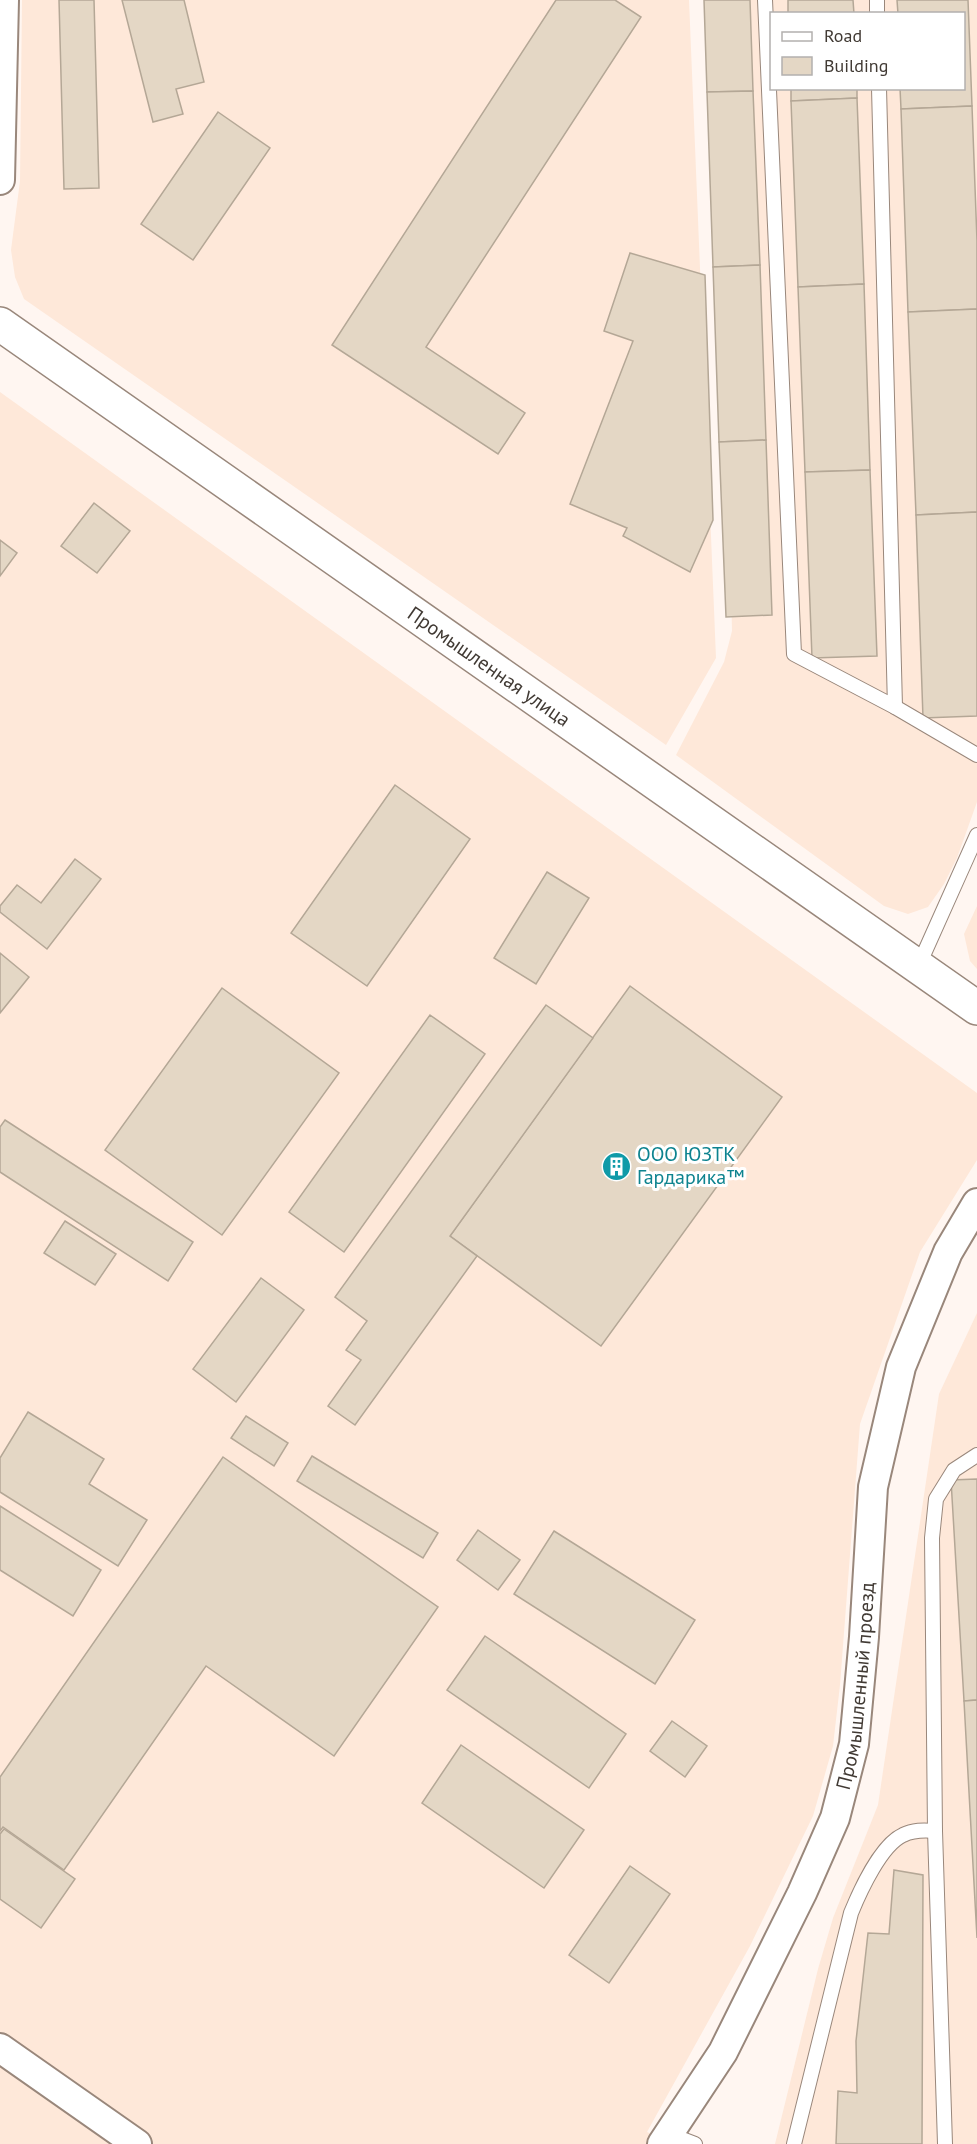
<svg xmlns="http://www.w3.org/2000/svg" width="977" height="2144" font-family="'PT Sans',sans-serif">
  <rect width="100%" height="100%" fill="#fff6f1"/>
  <g fill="#fee8d9" fill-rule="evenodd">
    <polygon points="22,0 689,0 716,658 666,745 24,299 15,277 11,250 20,181"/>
    <path d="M 717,0 L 977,0 L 977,802 L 957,858 L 944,884 L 928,907 L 908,914 L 884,906 L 676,755 L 724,662 L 732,631 ZM 772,14 L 964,14 L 964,88 L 772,88 Z"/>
    <polygon points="0,392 977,1093 977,1160 920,1252 860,1424 840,1685 833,1746 813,1816 750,1946 647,2132 674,2144 0,2144"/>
    <polygon points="977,906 977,969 970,961 964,934"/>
    <polygon points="977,1313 977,2144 775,2144 818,1969 833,1918 878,1805 939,1394"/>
  </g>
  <g fill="#e4d7c5" stroke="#b4a796" stroke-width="1.5">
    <polygon points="59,0 94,0 99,188 64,189"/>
    <polygon points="122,0 184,0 204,82 176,89 183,114 153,122"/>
    <polygon points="556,0 615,0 641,17 426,347 525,413 498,454 332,345"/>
    <polygon points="704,0 750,0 753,91 707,92"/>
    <polygon points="788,0 853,0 854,14 788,14"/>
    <polygon points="897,0 968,0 972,106 901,109 900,88 964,88 964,14 898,14"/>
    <polygon points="791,88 857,88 857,98 791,101"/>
    <polygon points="753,91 760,265 713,267 707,92"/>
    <polygon points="857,98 864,284 798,287 791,101"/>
    <polygon points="972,106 977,241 977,309 908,312 901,109"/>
    <polygon points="218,112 270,148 193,260 141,224"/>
    <polygon points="630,253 705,275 713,520 690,572 623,536 627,528 570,504 633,341 604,331"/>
    <polygon points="760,265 766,440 719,442 713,267"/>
    <polygon points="864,284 870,470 805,472 798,287"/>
    <polygon points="977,309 977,512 916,515 908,312"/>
    <polygon points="766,440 772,615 726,617 719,442"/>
    <polygon points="870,470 877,656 812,658 805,472"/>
    <polygon points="94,503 130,531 97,573 61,546"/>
    <polygon points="977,512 977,716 923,718 916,515"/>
    <polygon points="0,540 17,553 0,576"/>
    <polygon points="395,785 470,839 367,986 291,933"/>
    <polygon points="75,859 101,879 47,949 0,912 0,906 17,885 41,903"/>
    <polygon points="547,872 589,898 536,984 494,958"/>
    <polygon points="0,953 29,977 0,1013"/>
    <polygon points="630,986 782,1097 601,1346 450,1236"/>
    <polygon points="222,988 339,1073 222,1235 105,1150"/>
    <polygon points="546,1005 593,1038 450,1236 477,1256 355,1425 328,1406 361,1360 346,1350 367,1321 335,1297"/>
    <polygon points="430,1015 485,1054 344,1252 289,1212"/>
    <polygon points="5,1120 193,1242 168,1281 0,1172 0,1127"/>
    <polygon points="65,1221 116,1254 95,1285 44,1253"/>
    <polygon points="261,1278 304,1310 236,1402 193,1369"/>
    <polygon points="28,1412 104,1459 89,1484 147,1520 118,1566 0,1492 0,1458"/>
    <polygon points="246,1416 288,1443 274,1466 231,1438"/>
    <polygon points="312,1456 438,1533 423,1558 297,1481"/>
    <polygon points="223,1457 438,1607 334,1756 206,1666 64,1870 3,1827 0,1831 0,1777"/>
    <polygon points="977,1479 977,1700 964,1701 951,1480"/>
    <polygon points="0,1506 101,1570 73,1616 0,1570"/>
    <polygon points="478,1530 520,1560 498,1590 457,1560"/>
    <polygon points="554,1531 695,1620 655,1684 514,1594"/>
    <polygon points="485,1636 626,1734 589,1788 447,1690"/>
    <polygon points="977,1700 977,1938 964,1701"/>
    <polygon points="672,1721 707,1746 685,1777 650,1751"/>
    <polygon points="461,1745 584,1830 544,1888 422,1803"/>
    <polygon points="4,1829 75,1879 41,1928 0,1899 0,1834"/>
    <polygon points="630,1866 670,1894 609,1983 569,1955"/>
    <polygon points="894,1870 923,1875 922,2144 836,2144 838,2091 857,2093 856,2041 868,1933 889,1934"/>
  </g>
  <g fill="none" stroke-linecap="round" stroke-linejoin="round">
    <defs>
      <g id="service">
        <polyline points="765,0 794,654 895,707 879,88"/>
        <polyline points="877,0 877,14"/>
        <polyline points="895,707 977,755"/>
        <polyline points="918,967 977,835"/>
        <polyline points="669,2134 695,2144"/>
        <path d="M 794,2144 L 851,1913 C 860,1891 881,1845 903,1835 C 913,1830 923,1830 935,1831"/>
        <polyline points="945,2144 935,1831 932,1538 936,1499 954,1470 977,1455"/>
      </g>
      <g id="minor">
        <polyline points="0,180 4,0"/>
        <polyline points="0,2048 137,2144"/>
        <path id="s1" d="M 662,2144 L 723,2052 L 802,1893 L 835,1818 L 854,1744 L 864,1637 L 873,1487 L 901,1367 L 948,1252 L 977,1203"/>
      </g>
      <g id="tertiary">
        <path id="s2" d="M 0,324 L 977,1008"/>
      </g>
    </defs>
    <use href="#service" stroke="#99877b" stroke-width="16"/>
    <use href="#minor" stroke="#99877b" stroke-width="32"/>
    <use href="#tertiary" stroke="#99877b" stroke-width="36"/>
    <use href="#service" stroke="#fff" stroke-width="14"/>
    <use href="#minor" stroke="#fff" stroke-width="28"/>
    <use href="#tertiary" stroke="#fff" stroke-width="33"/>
  </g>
  <defs>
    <symbol id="building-disc" viewBox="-11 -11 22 22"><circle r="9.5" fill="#0f9aa8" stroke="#fff"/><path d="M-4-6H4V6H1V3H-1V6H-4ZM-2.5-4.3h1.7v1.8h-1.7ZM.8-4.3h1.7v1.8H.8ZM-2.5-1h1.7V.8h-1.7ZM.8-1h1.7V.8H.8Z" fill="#fff"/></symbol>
  </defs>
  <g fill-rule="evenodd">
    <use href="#building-disc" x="600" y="1150" width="33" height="33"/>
  </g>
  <g text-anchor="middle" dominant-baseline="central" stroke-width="6" stroke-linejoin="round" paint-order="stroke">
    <g font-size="20" fill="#413a34" stroke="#fff">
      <text stroke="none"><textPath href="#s2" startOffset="597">Промышленная улица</textPath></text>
      <text stroke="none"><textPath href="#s1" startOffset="504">Промышленный проезд</textPath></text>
    </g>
    <g font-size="20" fill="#0d838f" stroke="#fff" text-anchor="start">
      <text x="637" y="1154">ООО ЮЗТК<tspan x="637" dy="23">Гардарика™</tspan></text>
    </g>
  </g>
  <rect x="770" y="12" width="195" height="78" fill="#ffffff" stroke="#b3b0ae" stroke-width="1.5"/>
  <rect x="782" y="32" width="30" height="9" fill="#ffffff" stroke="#b3b0ae" stroke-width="1.5"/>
  <text x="824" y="42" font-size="18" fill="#413a34">Road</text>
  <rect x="782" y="57" width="30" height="18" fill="#e4d7c5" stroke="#b3b0ae" stroke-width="1.5"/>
  <text x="824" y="72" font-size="18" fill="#413a34">Building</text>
</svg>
